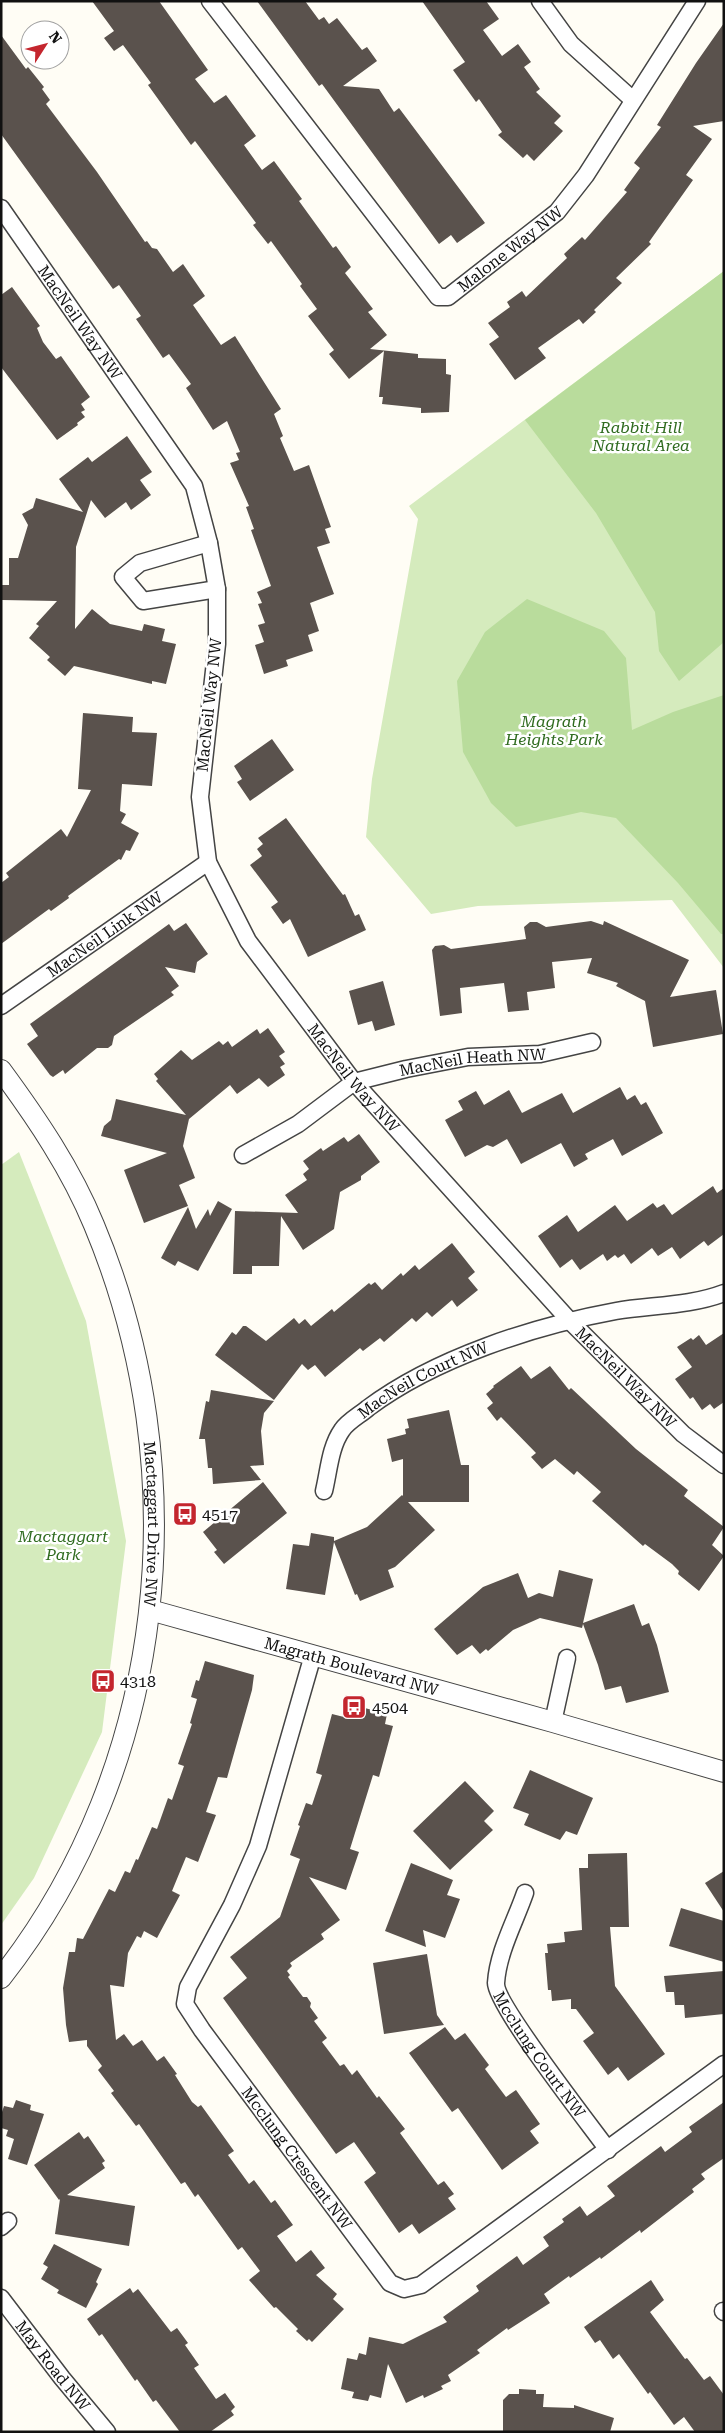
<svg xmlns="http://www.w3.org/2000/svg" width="725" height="2433" font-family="'Roboto Serif',serif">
  <rect width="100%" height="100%" fill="#fffdf5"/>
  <g fill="#d5ebbd">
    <polygon points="724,271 724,968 672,900 478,906 431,914 366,837 372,779 418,519 409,506"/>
    <polygon points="19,1152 86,1321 126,1541 102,1732 34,1878 1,1925 1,1165"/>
  </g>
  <g fill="#b9dc9c">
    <polygon points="724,271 724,642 679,681 659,651 655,612 596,513 525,420"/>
    <polygon points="527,599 604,631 626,658 632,730 673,712 724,695 724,934 721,934 678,883 616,818 581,812 516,827 491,803 463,752 457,681 485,632"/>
  </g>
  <g fill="#5a524d">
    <polygon points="92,1 159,1 208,70 195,79 214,103 226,95 256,136 244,145 262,170 274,161 302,199 299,201 333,248 336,246 351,267 345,273 373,309 368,312 387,335 370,349 418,354 418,358 446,359 446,374 451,375 449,412 421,413 421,408 382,404 383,397 379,397 384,351 349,379 329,354 334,350 308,316 317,309 300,286 302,284 271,241 268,244 253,225 256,223 195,141 191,145 148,85 151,83 123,45 114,51 104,38 114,31"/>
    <polygon points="257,1 305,1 319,20 324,17 329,24 337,18 362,50 367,47 377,61 343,86 379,89 394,112 399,108 485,223 457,243 451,235 439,244 322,84 319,86"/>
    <polygon points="422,1 486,1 499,19 483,30 502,56 518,44 531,62 524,67 540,89 536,92 561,116 554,123 563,131 534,161 527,154 523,158 498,135 502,132 479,99 476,102 453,70 465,62"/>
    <polygon points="724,23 724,121 693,126 712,139 686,175 693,180 649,242 651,244 616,278 622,283 594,310 596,312 583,324 579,319 538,348 546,358 515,380 489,344 499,337 488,323 510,307 507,302 522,291 526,297 567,258 564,254 582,237 585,240 627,192 624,190 640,168 634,163 661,127 657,125 696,63"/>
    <polygon points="1,35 26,69 28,67 44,87 42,89 50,100 46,104 97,172 145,242 147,241 152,248 157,249 173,272 183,264 205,296 193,305 221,345 235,336 281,409 274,414 283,436 280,438 294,471 309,465 331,527 325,529 330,543 317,547 334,594 310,603 319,631 308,635 313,651 286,660 288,666 264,674 255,645 264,642 258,625 265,623 258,604 262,603 257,592 271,586 251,530 254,529 246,507 249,506 230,463 239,460 236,453 240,452 227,421 213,430 186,388 191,384 169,354 163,358 136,319 141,316 119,285 113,289 1,134"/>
    <polygon points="12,287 40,326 37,328 43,342 56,359 61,356 90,397 81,404 85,410 81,412 85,417 77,423 78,425 57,440 1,367 1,295"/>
    <polygon points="127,436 152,472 140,480 151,495 131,510 126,502 105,518 91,500 76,547 75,629 92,609 110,624 142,631 144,624 165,629 162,641 176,644 166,684 152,681 152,684 74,666 65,676 47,660 50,657 29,638 39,626 36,624 57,601 2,600 2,585 9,585 9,558 18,558 28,525 22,514 33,508 36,498 83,512 59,479 88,457 92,462"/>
    <polygon points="83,713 133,717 132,732 157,733 152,786 122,784 120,811 126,814 121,823 139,833 130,851 126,850 121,860 119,859 68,896 69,898 51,911 49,909 1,944 1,883 9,877 6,873 61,829 67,837 91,790 78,789"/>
    <polygon points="272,739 294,770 250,801 237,782 242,779 234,766"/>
    <polygon points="286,818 343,895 345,894 355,916 359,914 366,930 308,957 290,919 283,924 271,907 278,902 250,865 262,856 257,849 263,844 258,838"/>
    <polygon points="591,921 603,925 604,921 689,960 670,997 716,990 723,1034 653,1047 645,1001 616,986 618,983 587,973 592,958 552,962 555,988 527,992 529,1010 508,1012 504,983 460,988 462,1013 440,1016 432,950 435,946 444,945 451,949 526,939 524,927 530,922 537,922 546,927"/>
    <polygon points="186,923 208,954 197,962 195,973 165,967 179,986 171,992 174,995 114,1036 112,1045 108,1048 97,1048 65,1074 63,1070 53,1077 50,1075 27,1044 38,1036 30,1024 169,924 174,931"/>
    <polygon points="383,981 395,1025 375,1031 372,1021 358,1025 349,991"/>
    <polygon points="268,1028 285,1052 279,1056 285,1064 280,1067 285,1075 268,1087 259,1078 237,1094 230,1085 189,1119 183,1146 195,1178 179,1185 188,1206 144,1223 124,1170 167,1153 101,1136 104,1126 111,1120 116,1099 186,1115 156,1081 158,1079 154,1074 181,1050 192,1060 219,1041 223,1045 228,1041 232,1047 257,1029 260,1034"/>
    <polygon points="620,1087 627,1100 635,1095 641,1105 646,1102 663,1133 622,1156 613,1139 585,1154 588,1159 574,1167 561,1143 521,1164 507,1139 493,1147 487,1145 465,1157 445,1120 463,1110 458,1101 476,1091 484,1105 509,1090 522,1113 562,1093 573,1113"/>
    <polygon points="359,1134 380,1162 361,1176 361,1180 340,1192 334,1229 303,1250 281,1216 279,1266 252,1266 252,1274 233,1274 235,1211 298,1213 285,1195 307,1180 303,1174 309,1169 303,1161 321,1148 323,1151 344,1137 348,1142"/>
    <polygon points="713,1186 717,1193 724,1188 724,1234 708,1246 704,1241 680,1259 672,1247 658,1256 652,1248 631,1264 624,1254 618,1258 615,1255 607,1261 603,1254 580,1270 572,1259 560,1268 538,1236 567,1215 578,1232 615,1205 627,1221 653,1203 657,1208 664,1204 672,1215"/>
    <polygon points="218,1201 232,1209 198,1271 178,1261 175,1266 161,1258 188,1207 196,1229 208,1209 210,1216"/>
    <polygon points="452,1243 475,1272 468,1278 478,1290 457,1307 452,1300 432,1317 427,1312 416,1322 412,1318 384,1342 380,1338 363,1351 360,1348 325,1377 315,1365 308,1370 302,1364 274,1400 215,1355 232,1332 236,1335 243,1326 246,1326 266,1341 294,1318 299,1324 305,1319 311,1326 332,1309 334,1312 369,1283 371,1285 375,1282 382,1290 401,1273 403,1276 415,1265 419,1270"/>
    <polygon points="724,1333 724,1402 714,1409 710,1404 702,1410 693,1397 690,1399 675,1379 692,1367 677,1347 691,1338 693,1340 699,1335 706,1345"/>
    <polygon points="521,1366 531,1379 550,1366 569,1390 571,1388 636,1449 688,1490 684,1496 724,1527 712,1545 724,1556 699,1591 678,1574 679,1571 672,1564 645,1544 643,1546 592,1501 601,1492 577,1471 574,1475 555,1459 542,1469 531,1457 536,1453 501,1417 497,1421 487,1408 493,1403 486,1394 494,1387 493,1386"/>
    <polygon points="211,1390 274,1401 264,1413 261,1431 264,1465 250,1466 261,1480 213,1484 212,1468 208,1468 205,1439 199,1439 206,1401 209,1402"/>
    <polygon points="449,1410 461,1465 469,1465 469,1502 408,1502 435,1530 395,1567 388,1570 394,1587 360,1601 357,1594 355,1595 334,1542 325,1595 286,1589 293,1544 309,1546 311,1533 334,1537 334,1541 367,1527 402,1495 403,1496 403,1459 392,1462 387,1439 406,1434 405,1429 409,1428 407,1419"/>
    <polygon points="263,1482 287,1513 224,1564 214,1552 217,1550 203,1532"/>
    <polygon points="559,1570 593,1579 583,1623 634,1604 642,1626 649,1623 657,1645 669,1692 626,1703 621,1686 605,1690 598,1665 583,1624 582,1628 540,1618 513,1630 488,1651 486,1649 480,1654 472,1645 457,1655 434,1629 483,1587 518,1573 528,1598 539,1593 553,1597"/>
    <polygon points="205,1661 254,1675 252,1690 227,1778 218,1777 206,1812 216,1815 198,1862 186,1857 172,1891 180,1895 157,1938 144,1931 141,1938 137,1936 128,1953 124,1987 110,1985 116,2040 124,2034 133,2046 142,2040 157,2061 164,2056 177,2074 175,2075 192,2102 198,2107 201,2105 234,2151 228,2155 249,2184 254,2180 271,2203 275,2200 293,2225 277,2236 296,2262 311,2250 325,2268 316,2275 337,2294 333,2299 344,2309 312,2342 309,2339 307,2341 296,2331 298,2329 276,2307 274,2308 249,2280 260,2271 242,2247 238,2250 198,2194 195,2197 185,2182 181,2184 139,2124 136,2126 111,2093 114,2091 98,2070 102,2066 87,2046 87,2040 69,2042 66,2025 63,1988 69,1952 75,1952 77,1938 83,1939 109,1889 115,1892 125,1871 130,1873 136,1859 138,1860 152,1827 157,1829 168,1798 172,1800 184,1766 178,1764 192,1724 190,1723 197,1699 191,1697 196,1680 199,1681"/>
    <polygon points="350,1704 387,1714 385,1724 393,1726 379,1777 373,1775 350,1849 359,1852 346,1890 309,1877 340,1920 321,1934 324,1939 290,1963 292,1966 287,1971 290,1975 288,1977 303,1997 307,1997 311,2003 310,2007 318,2018 314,2021 327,2038 322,2042 340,2066 344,2064 352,2075 357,2070 377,2098 379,2096 405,2129 400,2133 438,2185 444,2181 454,2194 448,2198 456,2209 419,2234 412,2224 399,2233 364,2182 376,2173 354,2142 336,2154 223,1998 247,1978 230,1957 280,1917 300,1859 290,1855 300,1826 298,1825 306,1803 312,1805 322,1775 316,1773 332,1714 344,1717"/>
    <polygon points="530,1770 593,1798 577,1835 566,1831 560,1840 524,1825 529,1814 513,1808"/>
    <polygon points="465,1781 494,1811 484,1821 493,1830 450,1870 413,1831"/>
    <polygon points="627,1853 629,1927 610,1927 615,1986 665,2054 628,2081 618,2067 608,2075 583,2041 594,2033 576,2009 571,2009 571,1999 552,2001 551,1990 548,1990 545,1953 548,1953 547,1944 565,1942 564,1932 582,1930 579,1868 588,1868 588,1854"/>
    <polygon points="411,1863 453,1880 447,1895 460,1899 445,1938 423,1930 426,1947 385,1931"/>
    <polygon points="724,1871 724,1912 705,1883"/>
    <polygon points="681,1908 724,1921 724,1962 669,1946"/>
    <polygon points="427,1954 437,2015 444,2025 384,2034 373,1963"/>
    <polygon points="724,1971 724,2014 685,2018 684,2005 675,2005 674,1992 666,1992 664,1976"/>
    <polygon points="445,2027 455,2040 465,2033 489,2065 485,2069 506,2097 516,2090 540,2124 530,2131 539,2143 502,2170 458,2108 452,2112 409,2053"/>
    <polygon points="16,2100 31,2105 30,2110 44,2114 27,2165 8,2159 14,2139 6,2136 8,2130 1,2128 1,2115 4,2106 13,2108"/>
    <polygon points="724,2102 724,2158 701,2174 705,2179 692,2189 694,2192 641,2233 640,2230 601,2259 600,2257 570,2278 569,2276 544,2294 550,2303 508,2330 507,2328 477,2350 480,2353 448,2375 451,2381 441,2386 443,2389 424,2398 423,2395 406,2403 388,2364 381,2398 370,2395 368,2401 352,2398 354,2392 341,2389 347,2358 357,2360 359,2353 366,2355 369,2337 403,2344 447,2322 443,2317 479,2291 476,2286 517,2256 523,2265 549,2246 543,2237 564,2222 562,2219 580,2206 587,2216 615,2196 607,2186 661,2146 665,2152 692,2132 689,2127"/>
    <polygon points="79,2132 84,2139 88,2136 105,2161 102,2163 105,2168 67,2195 135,2206 129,2246 55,2234 60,2199 59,2200 34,2165"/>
    <polygon points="54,2244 102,2269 96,2282 98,2284 86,2308 57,2293 59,2290 41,2279 48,2267 43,2264"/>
    <polygon points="651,2280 664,2300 650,2312 685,2359 687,2358 704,2380 710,2376 724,2395 724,2432 695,2432 684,2417 674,2425 650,2392 648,2394 619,2354 613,2359 600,2340 595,2343 584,2327"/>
    <polygon points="130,2288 133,2293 138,2289 171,2332 177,2328 188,2343 185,2345 199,2365 194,2368 216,2399 225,2393 235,2407 231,2411 234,2415 210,2432 180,2432 156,2400 153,2402 137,2379 135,2381 102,2334 99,2336 87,2319"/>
    <polygon points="519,2389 536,2390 536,2394 544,2394 543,2407 574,2408 574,2405 614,2418 610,2432 503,2432 503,2400 509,2394 519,2394"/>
  </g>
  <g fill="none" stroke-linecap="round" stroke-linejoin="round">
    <defs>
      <g id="minor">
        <path id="s1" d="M 210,1 L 438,297 L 448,297 L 557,212 L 586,175 L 697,1"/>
        <polyline points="540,1 571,44 633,100"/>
        <path id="s2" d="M 1,208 L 194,486 L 209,543 L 217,589 L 217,644 L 200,797 L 208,862 L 248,941 L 354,1082 L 569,1320 L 683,1434 L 724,1465"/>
        <polyline points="209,543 140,563 123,577 143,601 217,589"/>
        <path id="s3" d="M 1,1006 L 208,862"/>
        <path id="s4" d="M 243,1155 L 298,1124 L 354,1082 L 406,1069 L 468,1057 L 540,1054 L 592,1042"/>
        <path id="s5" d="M 324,1491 C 329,1470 330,1447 342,1430 C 348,1421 360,1415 368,1408 C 435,1358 534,1326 616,1311 C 652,1305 690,1306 724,1293"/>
        <path id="s6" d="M 313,1655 L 258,1846 L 232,1905 L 188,1987 L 185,2004 L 202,2030 L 390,2283 L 404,2289 L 421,2285 L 724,2064"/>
        <polyline points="553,1722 567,1658"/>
        <path id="s7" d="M 525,1893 C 515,1922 498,1952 496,1983 C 495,2004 590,2125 608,2150"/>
        <polyline points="1,2227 8,2221"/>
        <path id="s8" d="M 1,2298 L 62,2378 L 107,2432"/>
        <polyline points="723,2311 724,2312"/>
      </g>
      <g id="tertiary">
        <path id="s9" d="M 1,1070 C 37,1119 71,1169 94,1225 C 197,1471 168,1766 1,1978"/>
        <path id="s10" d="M 150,1610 L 553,1722 L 724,1772"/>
      </g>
    </defs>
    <use href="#minor" stroke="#444" stroke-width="19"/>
    <use href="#tertiary" stroke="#444" stroke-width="22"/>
    <use href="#minor" stroke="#fff" stroke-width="16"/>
    <use href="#tertiary" stroke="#fff" stroke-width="20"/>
  </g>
  <defs>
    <symbol id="bus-square" viewBox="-11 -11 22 22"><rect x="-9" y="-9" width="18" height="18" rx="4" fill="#c4262e" stroke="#fff"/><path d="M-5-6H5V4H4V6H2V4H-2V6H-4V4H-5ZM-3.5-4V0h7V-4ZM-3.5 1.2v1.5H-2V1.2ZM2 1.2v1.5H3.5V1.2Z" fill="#fff"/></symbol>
  </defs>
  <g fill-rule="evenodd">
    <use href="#bus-square" x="171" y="1500" width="28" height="28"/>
    <use href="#bus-square" x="89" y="1667" width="28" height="28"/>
    <use href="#bus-square" x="340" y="1693" width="28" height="28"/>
  </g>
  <g text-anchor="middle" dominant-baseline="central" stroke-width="5" stroke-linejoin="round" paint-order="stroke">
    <g font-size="16" fill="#111" stroke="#fff">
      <text stroke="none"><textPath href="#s1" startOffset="462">Malone Way NW</textPath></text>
      <text stroke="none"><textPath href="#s2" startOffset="139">MacNeil Way NW</textPath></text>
      <text transform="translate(209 705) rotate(-84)">MacNeil Way NW</text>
      <text stroke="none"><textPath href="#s3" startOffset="126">MacNeil Link NW</textPath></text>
      <text stroke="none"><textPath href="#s4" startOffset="254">MacNeil Heath NW</textPath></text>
      <text stroke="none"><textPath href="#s2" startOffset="980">MacNeil Way NW</textPath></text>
      <text stroke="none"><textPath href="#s2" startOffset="1385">MacNeil Way NW</textPath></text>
      <text stroke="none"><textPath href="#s5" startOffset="160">MacNeil Court NW</textPath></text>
      <text stroke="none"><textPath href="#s9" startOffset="488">Mactaggart Drive NW</textPath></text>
      <text stroke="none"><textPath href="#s10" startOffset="209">Magrath Boulevard NW</textPath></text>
      <text stroke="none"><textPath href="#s7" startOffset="179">Mcclung Court NW</textPath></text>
      <text stroke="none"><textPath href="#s6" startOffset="564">Mcclung Crescent NW</textPath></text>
      <text stroke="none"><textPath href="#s8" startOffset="85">May Road NW</textPath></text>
    </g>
    <g font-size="16" font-style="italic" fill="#2f6b1f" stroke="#fff">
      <text x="641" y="427">Rabbit Hill<tspan x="641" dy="18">Natural Area</tspan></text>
      <text x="554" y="721">Magrath<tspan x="554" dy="18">Heights Park</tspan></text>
      <text x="63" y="1536">Mactaggart<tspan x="63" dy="18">Park</tspan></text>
    </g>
    <g font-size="16" fill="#111" stroke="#fff" text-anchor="start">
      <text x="202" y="1514">4517</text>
      <text x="120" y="1681">4318</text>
      <text x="372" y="1707">4504</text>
    </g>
  </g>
  <rect width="725" height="2433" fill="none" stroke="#111111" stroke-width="5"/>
  <g transform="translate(45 45) rotate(54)"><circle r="24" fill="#ffffff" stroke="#a0a0a0"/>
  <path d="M0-4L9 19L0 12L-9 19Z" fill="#c4262e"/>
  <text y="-8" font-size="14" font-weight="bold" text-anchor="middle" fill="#111111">N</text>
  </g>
</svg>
